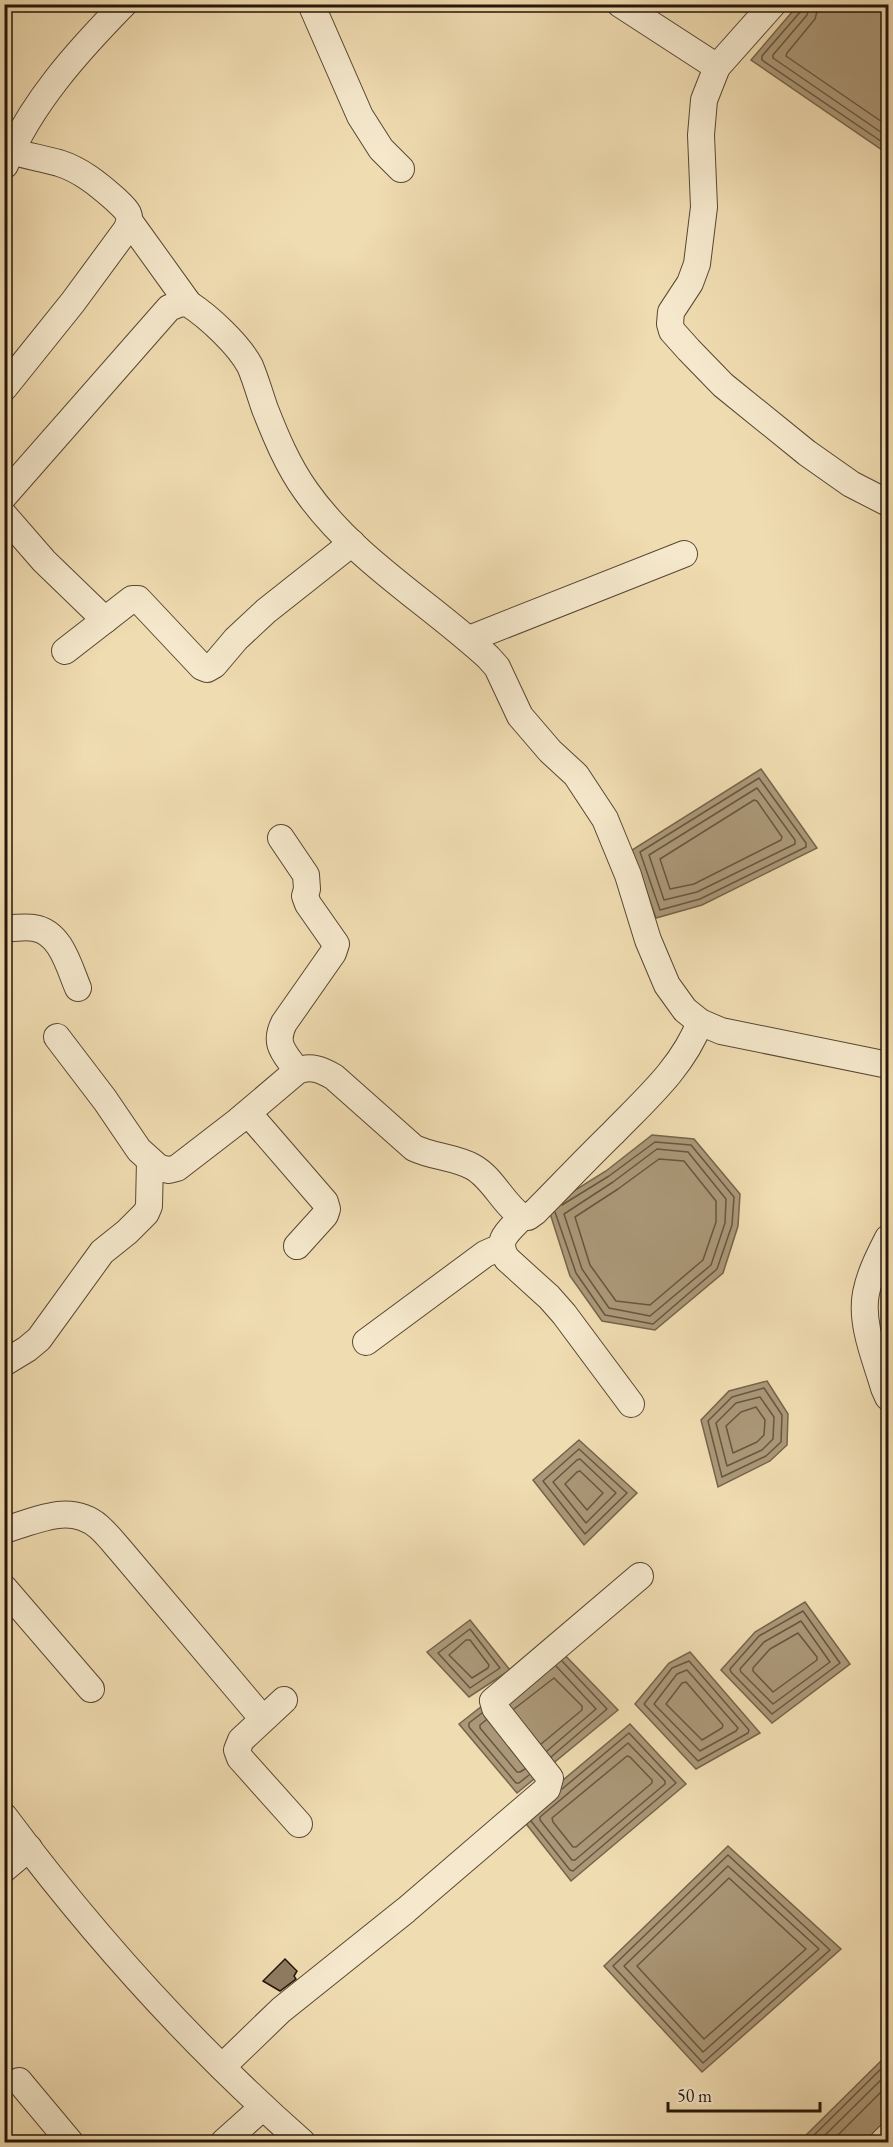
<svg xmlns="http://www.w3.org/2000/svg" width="893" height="2147" font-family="'EB Garamond',serif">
  <rect width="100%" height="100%" fill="#f0dcb1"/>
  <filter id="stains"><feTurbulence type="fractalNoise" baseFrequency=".00333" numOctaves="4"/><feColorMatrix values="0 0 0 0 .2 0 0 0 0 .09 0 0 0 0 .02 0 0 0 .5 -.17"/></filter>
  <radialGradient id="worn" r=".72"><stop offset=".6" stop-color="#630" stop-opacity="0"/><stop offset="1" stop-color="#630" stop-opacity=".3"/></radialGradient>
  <g fill="#ab9878" stroke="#75644b" stroke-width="1.5">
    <polygon points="798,5 888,5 888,154 751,60"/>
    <polygon points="761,769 817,848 702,905 656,918 632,850"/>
    <polygon points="652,1135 694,1139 740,1194 738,1226 723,1273 655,1330 602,1321 570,1276 548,1207 606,1171"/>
    <polygon points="767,1381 788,1414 787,1445 770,1461 718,1487 701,1420 729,1391"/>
    <polygon points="579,1440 637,1493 584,1545 533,1480"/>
    <polygon points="805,1602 850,1664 772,1723 721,1670 755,1632"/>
    <polygon points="470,1620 510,1670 469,1697 427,1652"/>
    <polygon points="557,1647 618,1710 517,1793 459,1724"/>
    <polygon points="690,1652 760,1733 696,1769 635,1704 669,1663"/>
    <polygon points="630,1724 686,1784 571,1881 520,1816"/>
    <polygon points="728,1846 841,1949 702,2072 604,1966"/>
    <polygon points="888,2054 888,2142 799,2142"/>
  </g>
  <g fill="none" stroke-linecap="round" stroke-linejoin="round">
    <g stroke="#685640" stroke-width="1.5">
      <polyline points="802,4 801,11 762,56 762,60 888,146"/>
      <polyline points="810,4 807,15 773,55 773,58 888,137"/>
      <polyline points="819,4 815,19 787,53 786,56 888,126"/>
      <polygon points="759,778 806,843 806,847 700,899 660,910 640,852"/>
      <polygon points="757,788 795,840 795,844 697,892 664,900 649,855"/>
      <polygon points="754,800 757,801 782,837 781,840 694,884 670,889 660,859"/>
      <polygon points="657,1149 688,1152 726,1199 725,1223 711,1265 650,1316 609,1308 582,1269 564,1214 613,1182"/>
      <polygon points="659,1159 684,1161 716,1201 716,1222 703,1260 650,1305 616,1301 590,1265 575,1217 618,1189"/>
      <polyline points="555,1212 576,1273 605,1315 653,1324 717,1269 732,1225 734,1197 691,1145 655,1142 609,1176 562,1205"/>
      <polygon points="764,1388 782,1415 781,1442 766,1456 722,1477 708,1421 732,1397"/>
      <polygon points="760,1397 774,1417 773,1439 762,1450 727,1466 716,1423 736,1403"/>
      <polygon points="756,1407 765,1420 764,1435 757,1442 733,1453 726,1426 741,1412"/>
      <polygon points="579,1449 627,1493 585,1534 543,1481"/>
      <polygon points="580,1459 616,1493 586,1523 553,1482 577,1460"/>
      <polygon points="580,1471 603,1493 587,1510 565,1484 577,1472"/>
      <polygon points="803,1611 840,1663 772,1714 731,1672 730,1669 759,1636"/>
      <polygon points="801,1621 830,1662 773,1704 741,1672 740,1669 764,1642"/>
      <polygon points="470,1629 500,1668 470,1688 438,1653"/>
      <polygon points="798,1633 817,1657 817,1660 773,1692 753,1671 753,1668 770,1649"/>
      <polygon points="466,1640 470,1640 489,1665 488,1668 472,1678 449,1655"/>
      <polygon points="689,1661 749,1730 748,1733 698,1761 644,1704 672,1668"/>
      <polygon points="687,1670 738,1728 736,1731 700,1751 654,1704 677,1674"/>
      <polygon points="686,1682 723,1725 722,1728 702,1740 666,1704 682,1683"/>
      <polyline points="514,1709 554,1678 582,1706 582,1710 541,1744"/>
      <polyline points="482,1713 469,1723 469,1727 516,1783 519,1783 529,1775"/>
      <polyline points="486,1720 480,1725 480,1728 517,1772 520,1772 525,1769"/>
      <polygon points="628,1743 665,1781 665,1784 575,1860 572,1860 540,1820 540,1817"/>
      <polyline points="547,1751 596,1709 556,1666"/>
      <polygon points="627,1756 630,1757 652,1780 652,1783 576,1847 573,1847 553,1822 552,1818"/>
      <polyline points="551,1757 607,1709 562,1661"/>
      <polyline points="531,1821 570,1870 573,1871 676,1783 629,1733 562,1789"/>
      <polygon points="728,1855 830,1950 703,2063 613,1966"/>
      <polygon points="728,1866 819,1949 703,2052 624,1966"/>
      <polygon points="729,1878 806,1949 704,2039 637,1966"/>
      <polyline points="807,2142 888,2062"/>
      <polyline points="818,2142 888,2073"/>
      <polyline points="831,2142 888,2085"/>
    </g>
  </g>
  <polygon fill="#8f7c60" stroke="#251508" stroke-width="1.5" points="285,1959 297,1971 294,1976 296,1979 280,1991 263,1981"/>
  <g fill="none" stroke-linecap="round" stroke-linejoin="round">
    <defs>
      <g id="minor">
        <polyline points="311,4 360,116 381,149 401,169"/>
        <polyline points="620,4 717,67"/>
        <polyline points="773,4 717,67 704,100 701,135 704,207 697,264 690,283 671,312 670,324 672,331 689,350 723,385 807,453 851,484 888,503"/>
        <path d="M 4,149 C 22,155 41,158 59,163 C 81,170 98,184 115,199 C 126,209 134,215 126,230 L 73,302 L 4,388"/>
        <path d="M 5,165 C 31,103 77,52 124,4"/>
        <polyline points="130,222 189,304"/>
        <path d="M 4,496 L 169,308 L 181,303 L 189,304 C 209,317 239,345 250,366 C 256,380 260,395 265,409 C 276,437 288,466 306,491 C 354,559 427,601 488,657 L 497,667 L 520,716 L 550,751 L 576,775 L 605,819 L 628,875 L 648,940 L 667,985 L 685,1010 L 700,1022 L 721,1031 L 888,1065"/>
        <polyline points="4,515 44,561 105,620"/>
        <polyline points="469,639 684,554"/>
        <polyline points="65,651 132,599 138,599 202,667 207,669 214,665 236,639 266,611 352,543"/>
        <path d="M 281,838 L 306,875 L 307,889 L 305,896 L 308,904 L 336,944 L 333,953 L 284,1023 C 273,1045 285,1053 297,1071"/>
        <path d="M 4,928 C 14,929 24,926 34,928 C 61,932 69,967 78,988"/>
        <path d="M 57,1037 L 105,1100 L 139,1150 L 159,1168 L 169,1170 L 177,1168 L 238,1121 L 297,1071 C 311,1065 322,1070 334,1077 L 414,1148 C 433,1157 455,1157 473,1167 C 493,1178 503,1204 522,1217 L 528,1217 L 535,1212 C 561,1186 586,1159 613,1133 C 646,1099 683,1067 700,1022"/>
        <polyline points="248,1113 325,1202 327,1209 325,1215 297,1246"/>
        <path d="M 522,1217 C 509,1231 494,1240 507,1259 L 549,1297 L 564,1314 L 631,1404"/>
        <path d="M 888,1238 C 879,1256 870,1273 866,1293 C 860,1324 876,1360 884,1388 L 888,1397"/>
        <polyline points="366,1342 485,1254 494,1250 502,1252"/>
        <polyline points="4,1363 27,1349 39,1339 102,1252 127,1232 146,1213 149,1206 150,1161"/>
        <path d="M 4,1530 C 36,1521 70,1502 99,1527 C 107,1534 114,1543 121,1551 L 263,1719"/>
        <polyline points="4,1588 91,1689"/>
        <polyline points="284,1700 241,1740 237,1750 240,1758 299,1824"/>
        <path d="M 4,1816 C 92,1934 192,2045 302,2142"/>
        <polyline points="4,1869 29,1848"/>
        <polyline points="222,2067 281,2010 406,1910 547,1789 550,1778 495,1708 493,1701 640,1576"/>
        <polyline points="19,2081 70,2142"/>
        <polyline points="224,2142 263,2107"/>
        <polyline points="883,2142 888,2137"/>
      </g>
    </defs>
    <use href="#minor" stroke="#584732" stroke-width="28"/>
    <use href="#minor" stroke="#f5e8cc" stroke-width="26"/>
  </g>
  <rect width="893" height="2147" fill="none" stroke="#f0dcb1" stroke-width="24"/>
  <rect x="6" y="6" width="881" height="2135" fill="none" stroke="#251508" stroke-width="3"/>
  <rect x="12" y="12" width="869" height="2123" fill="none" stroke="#251508" stroke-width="1.5"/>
  <path d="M668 2102v9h152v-9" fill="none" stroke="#251508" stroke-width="3"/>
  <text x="677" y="2102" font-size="18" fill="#251508" stroke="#f5e8cc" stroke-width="4.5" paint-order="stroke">50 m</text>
  <rect width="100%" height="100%" filter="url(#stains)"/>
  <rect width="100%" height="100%" fill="url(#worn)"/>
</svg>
